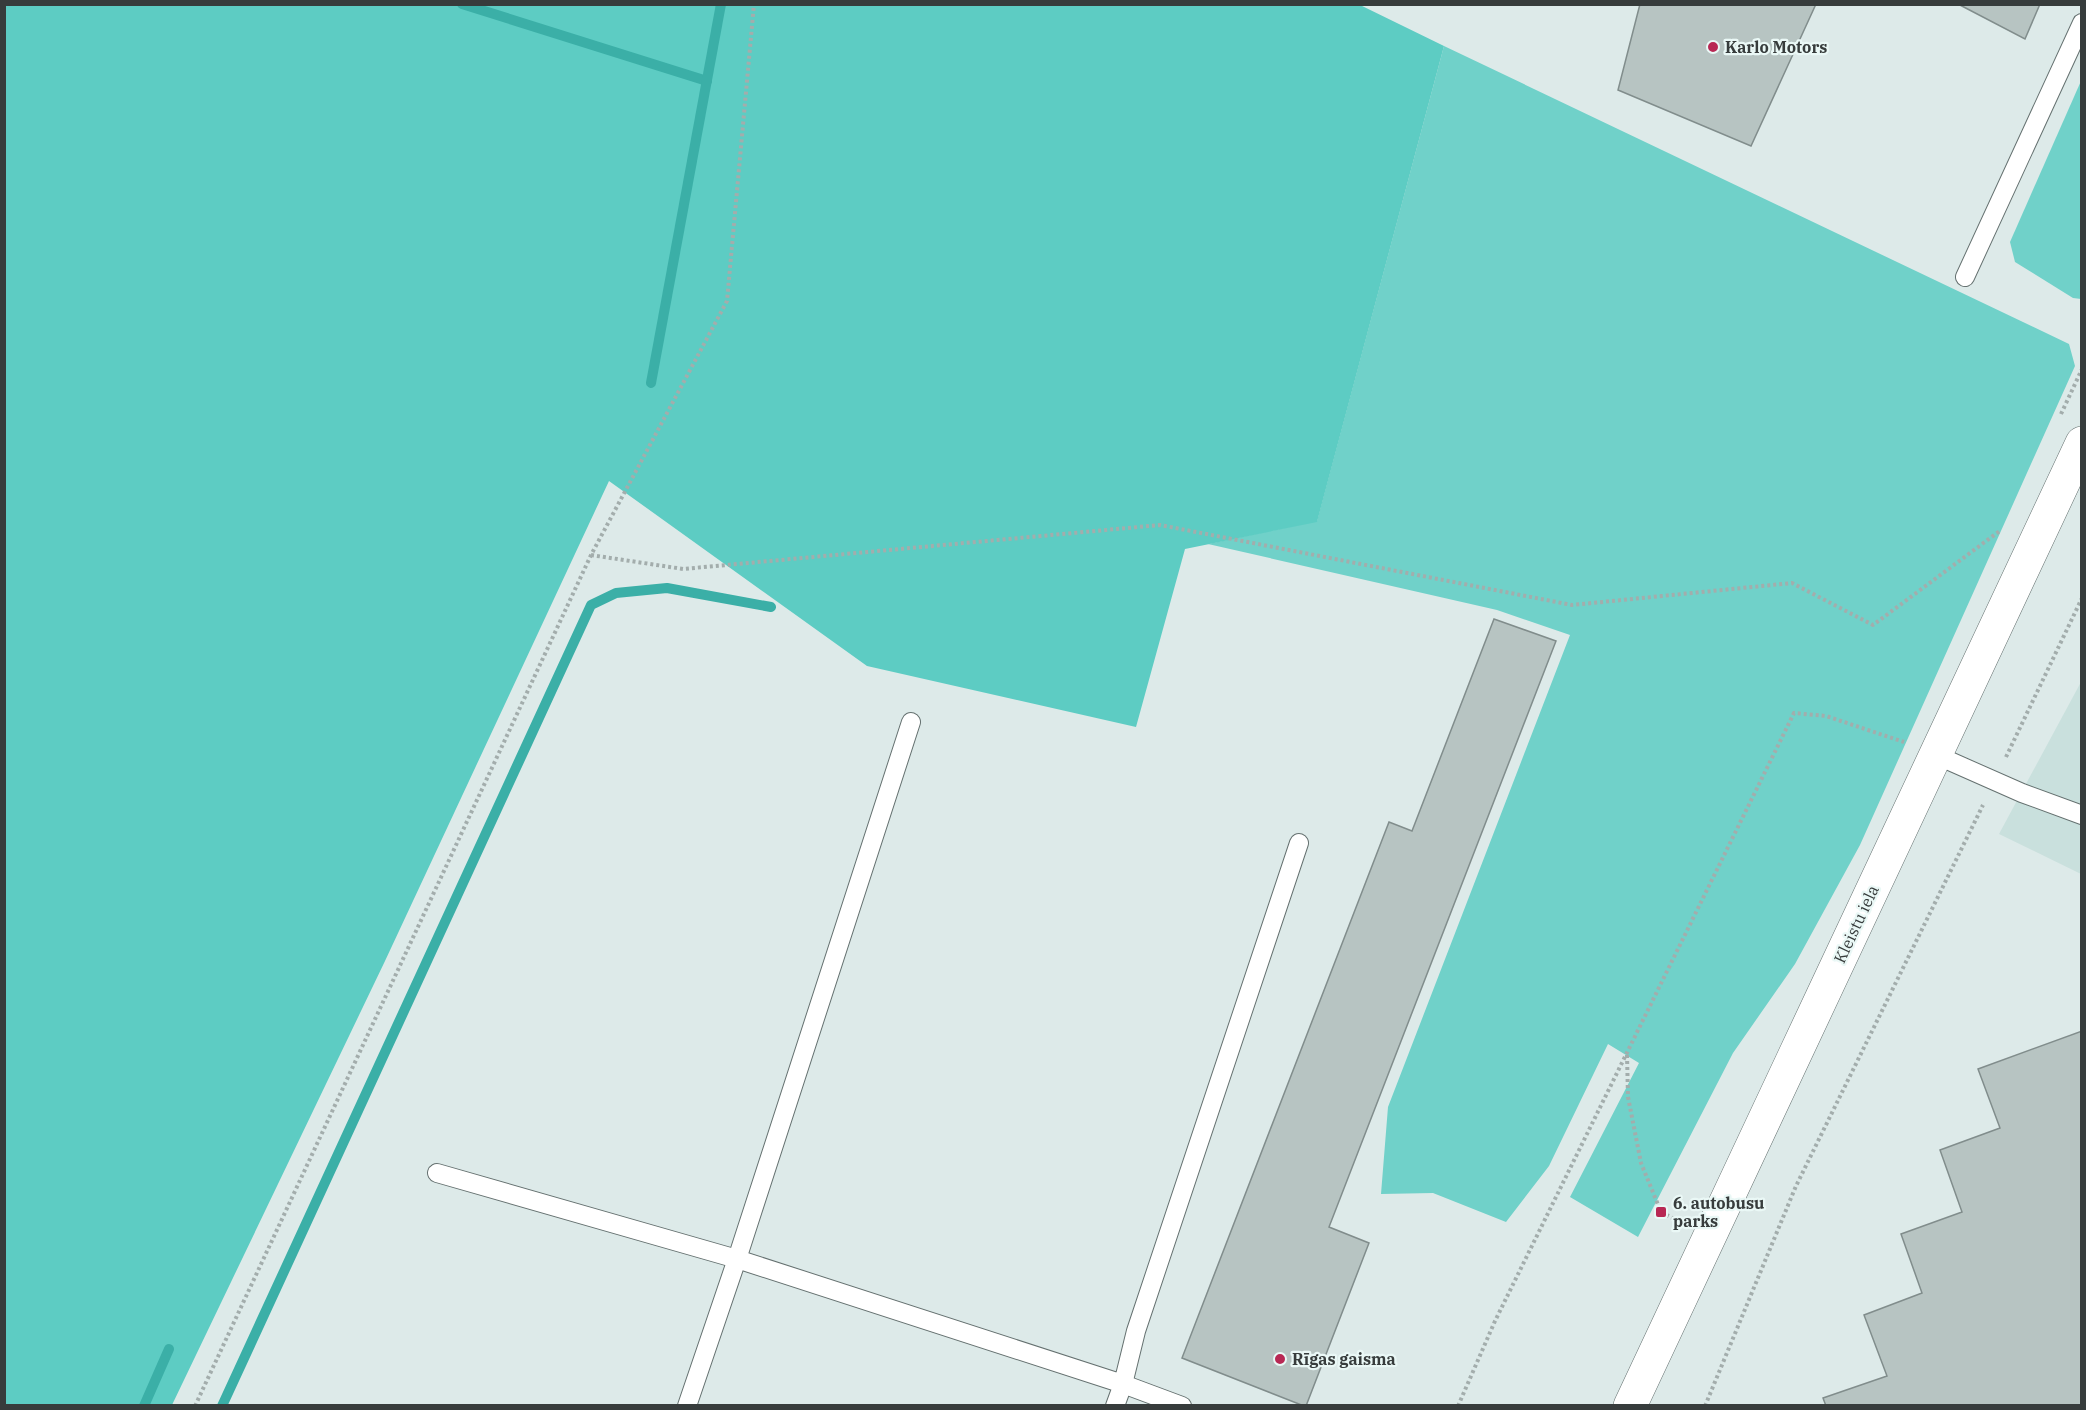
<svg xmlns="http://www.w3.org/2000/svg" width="2086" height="1410" font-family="'IBM Plex Serif',serif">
  <rect width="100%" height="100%" fill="#ddeae9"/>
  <polygon fill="#c9e0dd" points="2081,682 2081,874 1999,834"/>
  <g fill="#70d1c9">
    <polygon points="1444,46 2069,344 2075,366 1860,845 1795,964 1733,1053 1638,1237 1570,1197 1639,1063 1608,1044 1549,1166 1506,1222 1433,1193 1381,1194 1388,1107 1570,635 1497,610 1208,544 1317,521"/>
    <polygon points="2081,81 2081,299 2073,298 2015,262 2010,242"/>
  </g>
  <polygon fill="#5dccc3" points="1358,4 1444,46 1317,522 1185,549 1136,727 867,666 609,481 385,961 172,1405 5,1405 5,5"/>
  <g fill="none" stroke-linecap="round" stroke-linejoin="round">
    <g stroke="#3bafa7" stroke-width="10">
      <polyline points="462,4 707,81"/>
      <polyline points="651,383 721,4"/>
      <polyline points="144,1406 169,1349"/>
      <polyline points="222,1406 591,605 616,593 667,588 771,607"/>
    </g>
  </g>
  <g fill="#b7c4c2" stroke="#818d8c" stroke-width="1.5">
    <polygon points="1640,4 1816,4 1751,146 1618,90"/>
    <polygon points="1958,4 2040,4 2025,39"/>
    <polygon points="1494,619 1556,641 1329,1227 1369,1243 1306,1406 1304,1406 1182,1358 1389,822 1412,831"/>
    <polygon points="2082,1031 2082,1406 1826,1406 1823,1398 1887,1376 1864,1315 1922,1293 1901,1234 1962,1212 1940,1150 2000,1128 1978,1069"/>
  </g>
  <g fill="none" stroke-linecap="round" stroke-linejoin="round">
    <defs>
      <g id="lane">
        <polyline points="1965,277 2082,23"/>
        <polyline points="1936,755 2022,793 2082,815"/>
        <polyline points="437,1173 737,1259 1123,1384 1136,1331 1299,843"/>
        <polyline points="687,1406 737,1259 911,722"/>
        <polyline points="1115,1406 1123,1384 1182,1406"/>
      </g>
      <polyline id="secondary" points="1630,1406 2082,443"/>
    </defs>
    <use href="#lane" stroke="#657170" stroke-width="20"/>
    <use href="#secondary" stroke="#657170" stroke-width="34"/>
    <g stroke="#a3adac" stroke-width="4" stroke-dasharray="3 3" stroke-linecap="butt">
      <polyline points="2061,414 2082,369"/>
      <polyline points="591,555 683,569 1160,525 1572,605 1792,583 1873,625 2001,530"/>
      <polyline points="2006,757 2082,598"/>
      <polyline points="1627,1055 1628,1097 1641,1163 1661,1212 1678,1221"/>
      <polyline points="195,1406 591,555 727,301 754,4"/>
      <polyline points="1458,1406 1495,1321 1794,713 1826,716 1904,742"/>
      <polyline points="1705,1406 1796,1186 1983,805"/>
    </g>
    <use href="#lane" stroke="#fff" stroke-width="18"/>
    <use href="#secondary" stroke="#fff" stroke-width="33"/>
  </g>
  <g fill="#b82854" stroke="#eaf8f6" stroke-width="2">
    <circle cx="1713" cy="47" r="6"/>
    <rect x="1655" y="1206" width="12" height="12" rx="3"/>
    <circle cx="1280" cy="1359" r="6"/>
  </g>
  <g text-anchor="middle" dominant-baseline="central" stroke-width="4.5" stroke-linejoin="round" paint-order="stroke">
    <g font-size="16" font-weight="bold" fill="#373c3c" stroke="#eaf8f6" text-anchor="start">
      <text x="1725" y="47">Karlo Motors</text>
      <text x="1673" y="1203">6. autobusu<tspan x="1673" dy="18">parks</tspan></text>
      <text x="1292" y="1359">Rīgas gaisma</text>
    </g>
    <g font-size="16" fill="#373c3c" stroke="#eaf8f6">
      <text transform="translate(1856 924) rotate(-65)">Kleistu iela</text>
    </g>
  </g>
  <rect width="2086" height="1410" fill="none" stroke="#373c3c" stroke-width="12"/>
</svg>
